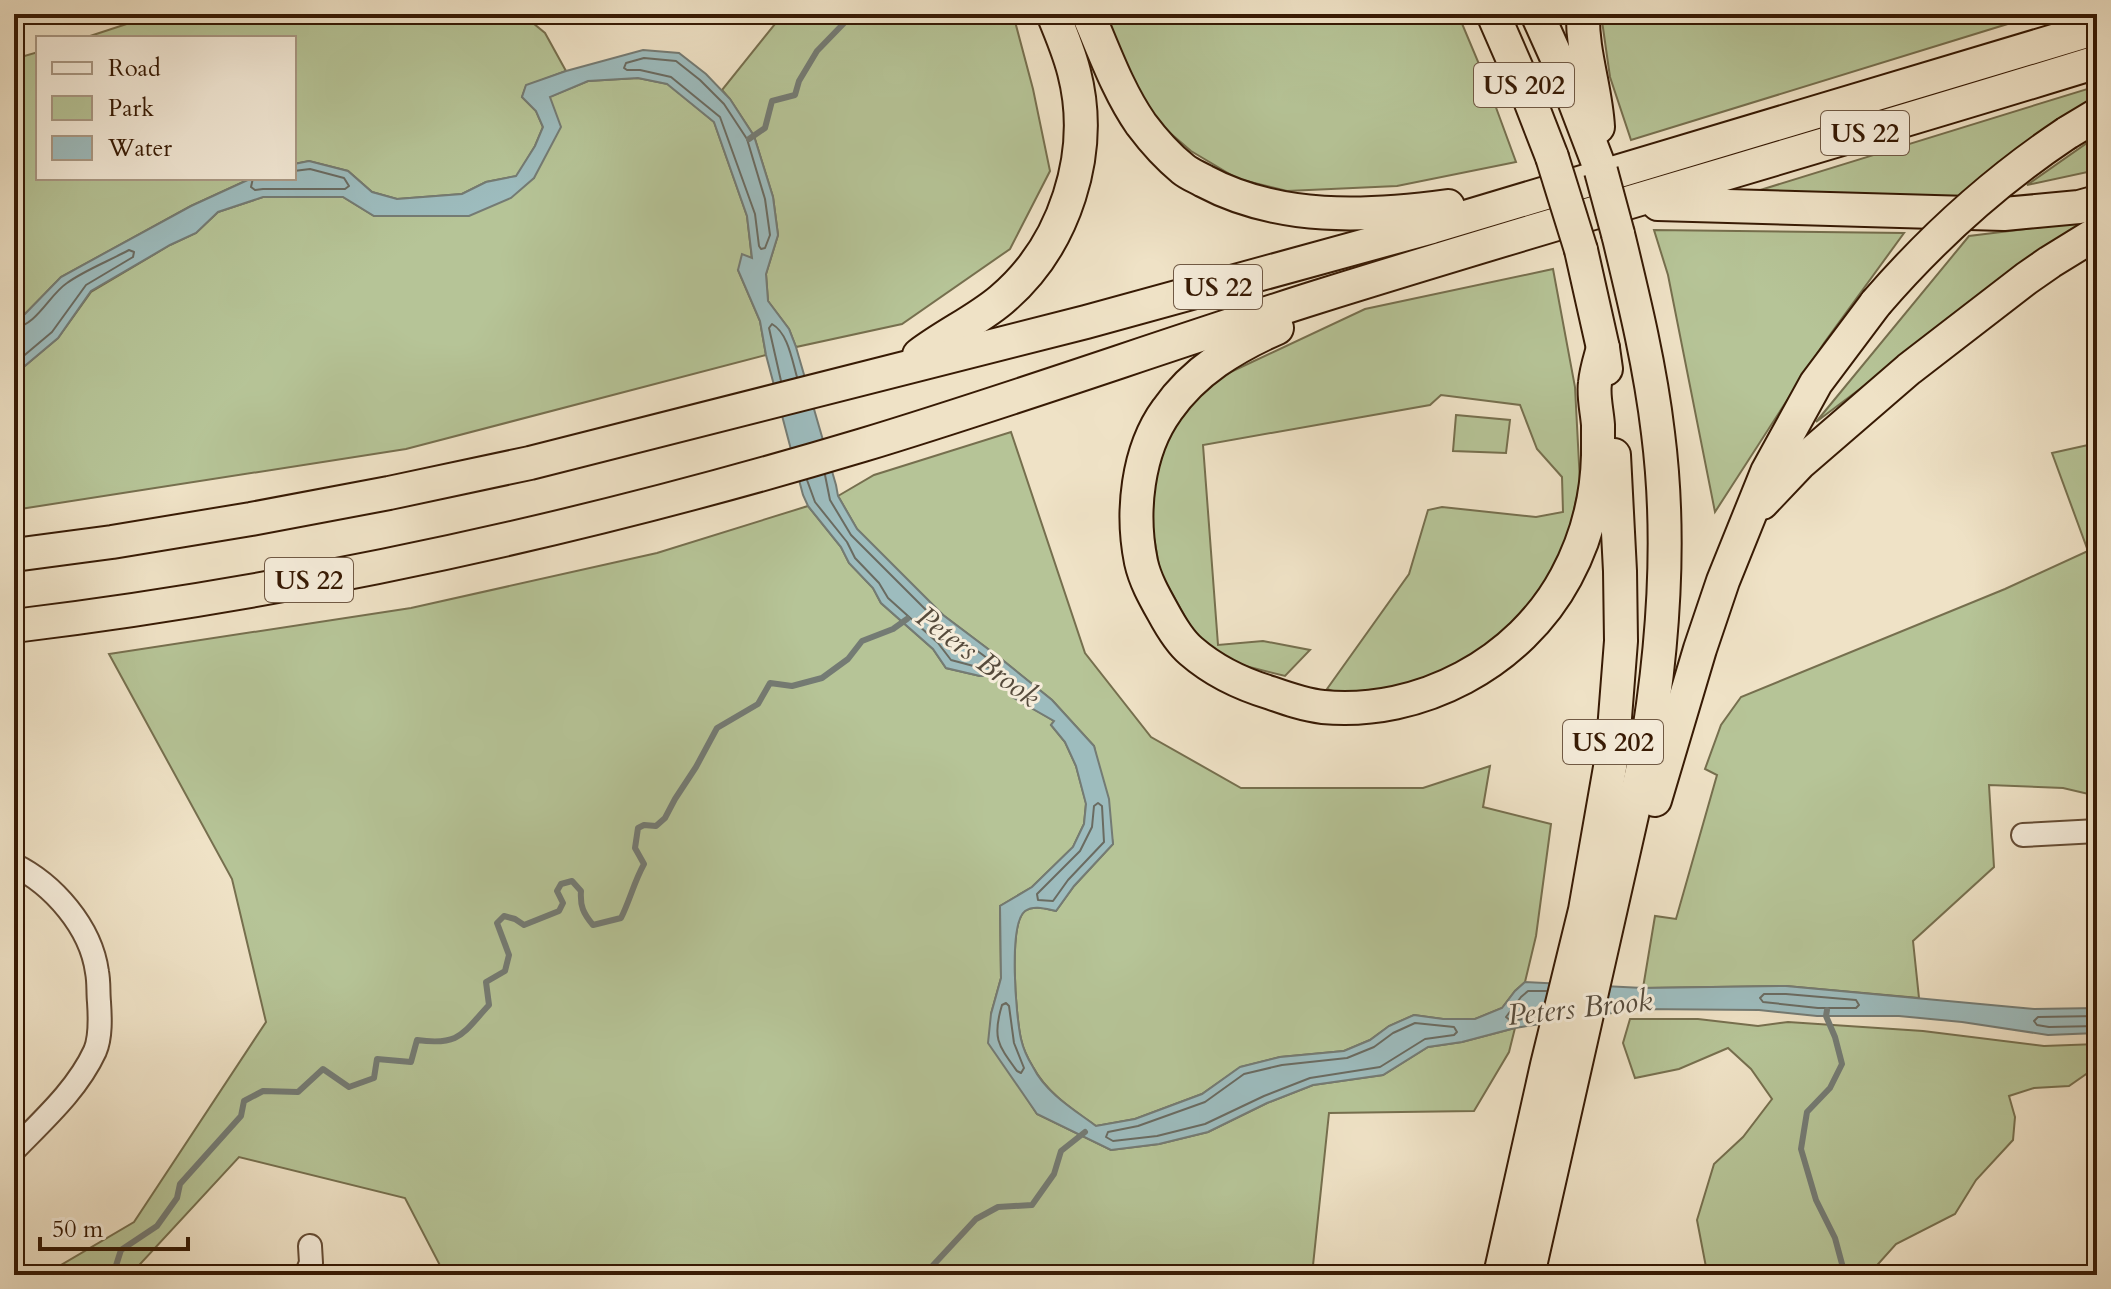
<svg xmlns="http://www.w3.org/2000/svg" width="2111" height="1289" font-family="Cardo,serif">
  <rect width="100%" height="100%" fill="#efe2c6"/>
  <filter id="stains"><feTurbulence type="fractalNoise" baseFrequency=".0025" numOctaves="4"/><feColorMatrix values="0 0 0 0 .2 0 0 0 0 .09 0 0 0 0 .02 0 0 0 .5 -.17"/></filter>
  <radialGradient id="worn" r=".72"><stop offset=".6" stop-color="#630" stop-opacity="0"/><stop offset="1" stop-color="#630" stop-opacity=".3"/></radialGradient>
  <g fill="#b6c497" stroke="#766f4e" stroke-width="2">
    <polygon points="157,14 522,14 545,33 566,71 526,86 522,97 536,111 543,127 535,146 517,176 486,182 462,194 397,199 372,192 348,171 309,161 294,164 294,38 84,38"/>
    <polygon points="783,14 1013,14 1033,89 1050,171 1010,249 902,324 796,347 789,329 768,301 766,274 778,235 773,197 754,136 730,99 722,90"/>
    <polygon points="1101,14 1458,14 1487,83 1516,162 1397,186 1287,191 1238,179 1191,151 1141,108"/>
    <polygon points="1601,14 2040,14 1631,140 1610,77"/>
    <polygon points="38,52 38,178 252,178 191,206 61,277 25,314 14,322 14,59"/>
    <polygon points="638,78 668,84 714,122 747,216 752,259 738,270 760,321 766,355 406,449 14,510 14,375 58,338 91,292 170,245 196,233 218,212 263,197 343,197 374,216 534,178 549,97 588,81"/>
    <polygon points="2097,86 2097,103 1957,202 1757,193 1757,191"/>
    <polygon points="2097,136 2097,170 2027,185"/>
    <polygon points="2082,222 1816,422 1969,236"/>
    <polygon points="1654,230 1904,233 1824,343 1715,512 1668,275"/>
    <polygon points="1553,269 1575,387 1580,483 1566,546 1523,619 1441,678 1349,697 1327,689 1409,574 1428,510 1442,507 1536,517 1563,512 1562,477 1537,449 1520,405 1441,395 1430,405 1203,445 1218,645 1263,641 1310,650 1285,676 1222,660 1201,645 1160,572 1149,508 1165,440 1200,389 1220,377 1365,309"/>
    <polygon points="1456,415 1510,420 1506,453 1453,451"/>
    <path d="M 1011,432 L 1085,653 L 1151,737 L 1241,788 L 1423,788 L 1490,766 L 1483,807 L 1551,824 L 1536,936 L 1525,982 L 1515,991 L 1502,1008 L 1475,1019 L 1443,1019 L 1414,1015 L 1389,1026 L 1370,1040 L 1344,1051 L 1280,1057 L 1241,1067 L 1202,1094 L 1135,1119 L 1096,1126 C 1073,1110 1047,1093 1033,1067 C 1028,1059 1023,1048 1021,1039 C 1016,1017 1008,924 1025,911 C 1034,905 1046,909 1056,911 L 1074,886 L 1113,844 L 1094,746 L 1052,700 L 1000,658 L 943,615 L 857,529 L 838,496 L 874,475 Z"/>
    <polygon points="2097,443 2097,796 2063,788 1989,785 1994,867 1913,941 1919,998 1786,986 1643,988 1655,916 1676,919 1717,775 1705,769 1721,725 1741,697 2005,589 2088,551 2052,453"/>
    <polygon points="808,506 841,547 849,563 873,588 881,603 933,649 946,668 980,676 1005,676 1026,699 1015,698 1054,721 1051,725 1065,742 1076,766 1086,803 1084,824 1073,847 1032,887 1000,906 1001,978 991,1014 1026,1097 1037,1114 1111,1150 1159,1144 1208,1132 1267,1103 1313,1085 1383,1075 1428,1047 1462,1042 1515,1028 1509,1052 1474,1111 1329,1113 1312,1275 445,1275 405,1198 239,1157 130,1275 44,1275 134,1222 266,1022 232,879 109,654 411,608 657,553"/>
    <polygon points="1630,1019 1698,1019 1758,1026 1788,1022 1923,1031 2044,1046 2097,1044 2097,1070 2092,1070 2069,1086 2034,1088 2009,1096 2015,1117 2013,1140 1976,1180 1955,1214 1896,1244 1871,1272 1864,1275 1705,1275 1706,1267 1697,1220 1714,1164 1743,1137 1772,1099 1751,1069 1728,1048 1679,1069 1635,1078 1623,1043"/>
  </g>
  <path fill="#9dbcbe" stroke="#747b74" stroke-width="2" d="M 643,50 L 679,53 L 706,74 L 730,99 L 754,136 L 773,197 L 778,235 L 766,274 L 768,301 L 789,329 L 796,347 L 836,485 L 838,496 L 857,529 L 943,615 L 1000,658 L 1052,700 L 1094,746 L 1109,799 L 1113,844 L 1074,886 L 1056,911 C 1046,909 1034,905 1025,911 C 1008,924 1016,1017 1021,1039 C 1023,1048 1028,1059 1033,1067 C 1046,1093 1073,1109 1096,1126 L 1135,1119 L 1202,1094 L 1240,1067 L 1280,1057 L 1344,1051 L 1370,1040 L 1389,1026 L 1414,1015 L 1443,1019 L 1475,1019 L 1502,1008 L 1515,991 L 1525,982 L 1643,988 L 1786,986 L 2034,1009 L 2097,1008 L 2097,1033 L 2048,1035 L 1962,1022 L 1899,1016 L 1817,1016 L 1759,1010 L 1638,1009 L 1515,1028 L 1462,1042 L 1428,1047 L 1383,1075 L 1313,1085 L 1267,1103 L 1208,1132 L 1159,1144 L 1111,1150 L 1037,1114 L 988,1043 L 991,1014 L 1001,978 L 1000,906 L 1032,887 L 1073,847 L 1084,824 L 1086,804 L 1076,766 L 1065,742 L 1051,725 L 1054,721 L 1012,697 L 1025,698 L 1005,676 L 980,676 L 946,668 L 933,649 L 881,603 L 873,588 L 849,563 L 841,547 L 808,506 L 803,495 L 766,355 L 760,321 L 738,270 L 742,254 L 752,258 L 747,216 L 714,122 L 667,84 L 638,78 L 588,81 L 550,97 L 561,127 L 534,178 L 511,198 L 469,216 L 374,216 L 343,197 L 263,197 L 218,212 L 196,233 L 170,245 L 91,291 L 58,338 L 14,375 L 14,322 L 25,314 L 61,277 L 191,206 L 252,178 L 294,178 L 294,164 L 309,161 L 348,171 L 372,192 L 397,199 L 462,194 L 486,182 L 516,176 L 535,146 L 543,127 L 536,111 L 522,97 L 526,85 L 566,71 Z"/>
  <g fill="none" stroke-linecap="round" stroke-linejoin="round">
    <g stroke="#6a6b61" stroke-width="2">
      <polygon points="644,58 676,61 700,80 724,104 747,139 765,199 770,235 765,248 761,249 759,246 755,214 720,117 671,77 640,70 627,70 624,68 626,63"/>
      <polyline points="253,178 251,187 255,190 263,189 345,189 349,186 344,178 310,169 294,171"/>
      <path d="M 14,328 C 37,325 49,295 67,283 C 85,270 109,261 129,250 L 134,252 L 133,257 L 86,285 L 52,332 L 14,364"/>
      <path d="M 781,381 L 769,328 L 772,324 C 788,333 792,360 797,377"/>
      <polyline points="807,480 815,502 847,542 855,558 879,583 888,598 938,643 951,660 981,668 991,667 991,661 937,621 851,535 830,500 825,475"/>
      <polygon points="1098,803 1102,806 1104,842 1068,880 1053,901 1038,900 1037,894 1080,851 1092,827 1094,806"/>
      <polygon points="1764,994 1786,994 1856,1000 1859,1005 1856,1008 1818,1008 1763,1002 1760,998"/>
      <path d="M 1006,1003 L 1009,1006 L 1014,1043 L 1024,1068 L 1021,1073 L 1017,1071 C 998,1045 992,1038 1002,1005 Z"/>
      <polyline points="1541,1016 1511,1021 1506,1017 1521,997 1528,991 1546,991"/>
      <polyline points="2097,1016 2038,1017 2034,1021 2037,1025 2049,1027 2097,1026"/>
      <polygon points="1415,1023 1454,1027 1457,1032 1454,1035 1425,1039 1380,1067 1310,1078 1264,1096 1205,1124 1157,1136 1113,1141 1106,1137 1108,1132 1138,1126 1205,1102 1244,1074 1282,1065 1347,1058 1374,1047 1393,1033"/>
    </g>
    <g stroke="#747b74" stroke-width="6">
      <polyline points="749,139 765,128 772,101 795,95 799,81 817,51 848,19 867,14"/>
      <polyline points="1827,1010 1826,1016 1835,1037 1842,1064 1830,1088 1807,1112 1801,1149 1816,1200 1835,1238 1845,1275"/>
      <path d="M 113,1275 L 121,1250 L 157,1226 L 177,1198 L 180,1184 L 241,1116 L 244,1101 L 263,1091 L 298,1092 L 323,1069 L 349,1087 L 374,1078 L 377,1059 L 411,1062 L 417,1040 C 460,1046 462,1034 489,1005 L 486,982 L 505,971 L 509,955 L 497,923 L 504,916 L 515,919 L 524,925 L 559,911 L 563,903 L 557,891 L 561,884 L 572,881 L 581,891 C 580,906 583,913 593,925 L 621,918 C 630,900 634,882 644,864 L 635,848 L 638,828 L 644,825 L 656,826 L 665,818 L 675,799 L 696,767 L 717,728 L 758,704 L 770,683 L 792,686 L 822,678 L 848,659 L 862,641 L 893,629 L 907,619"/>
      <polyline points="924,1275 976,1219 998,1207 1032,1205 1054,1174 1061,1151 1085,1132"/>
    </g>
    <defs>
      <g id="minor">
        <polyline points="2023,835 2097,831"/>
        <path d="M 14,865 C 53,884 91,927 97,972 C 99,982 98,992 99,1002 C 100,1017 101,1037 95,1051 C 77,1090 43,1120 14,1150"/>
        <polyline points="306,1275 311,1263 310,1246"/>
      </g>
      <g id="highway">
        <path d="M 1088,14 C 1104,51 1118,91 1141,124 C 1153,140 1167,156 1183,169 C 1189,174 1197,177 1204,181 C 1279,221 1366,217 1448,206"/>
        <polyline points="1493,14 1524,85 1552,157"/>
        <polyline points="1537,14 1564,74 1601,171"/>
        <path d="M 1583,14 C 1582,53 1596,89 1598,127"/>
        <polyline points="2067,133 2097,115"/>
        <polyline points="1658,204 2004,214 2079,207 2097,202"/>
        <polyline points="1581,250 1603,348 1606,369"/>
        <path d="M 1277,328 C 1234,347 1194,371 1167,410 C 1137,451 1131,513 1141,562 C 1145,580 1154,596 1163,612 C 1170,625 1179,641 1191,651 C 1214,671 1241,684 1271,693 C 1288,699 1305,705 1323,707 C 1420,716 1520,663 1566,577 C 1586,540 1597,498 1598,455 C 1598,445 1598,435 1598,425 C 1597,411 1593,396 1595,383 C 1596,371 1600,359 1603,348"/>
        <path d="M 919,355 C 945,335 976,321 1001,300 C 1065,246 1095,153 1074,72 C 1069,52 1061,33 1053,14"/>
        <polyline points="1762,503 1799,464 1909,369 2027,278 2050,262 2097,233"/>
        <polyline points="14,555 112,542 251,519 389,493 530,463 1086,322 1432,227 2097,28"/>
        <path d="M 14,626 C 301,591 586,528 863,445 C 1015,399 1165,345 1317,297 C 1576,216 1838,142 2097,62"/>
        <polyline points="1655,800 1700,649 1723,581 1767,472 1816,383 1876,303"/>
        <polyline points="1500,1275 1547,1065 1585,910 1612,756 1621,641 1620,571 1614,455"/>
        <path d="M 1528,1275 L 1644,762 C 1663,654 1672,543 1658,433 C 1650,365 1634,300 1618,234"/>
      </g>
    </defs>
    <use href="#minor" stroke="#654c34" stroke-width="26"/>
    <use href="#highway" stroke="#371a04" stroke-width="36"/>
    <use href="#minor" stroke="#f5ecda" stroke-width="22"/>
    <use href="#highway" stroke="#efe2c6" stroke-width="32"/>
    <defs>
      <g id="highway-bridge">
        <polyline points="1552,157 1581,250"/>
        <polyline points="1601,171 1618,234"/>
        <path d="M 1876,303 C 1933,237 1995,181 2067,133"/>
      </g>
    </defs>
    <use href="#highway-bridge" stroke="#371a04" stroke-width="36" stroke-linecap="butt"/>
    <use href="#highway-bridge" stroke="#efe2c6" stroke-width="32"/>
  </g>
  <g text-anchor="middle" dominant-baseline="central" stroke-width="6" stroke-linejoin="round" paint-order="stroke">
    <g fill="#f5ecda" stroke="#705944" stroke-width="2">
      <rect x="1474" y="63" width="100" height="44" rx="6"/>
      <rect x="1821" y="111" width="88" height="44" rx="6"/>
      <rect x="1174" y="265" width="88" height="44" rx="6"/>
      <rect x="265" y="558" width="88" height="44" rx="6"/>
      <rect x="1563" y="720" width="100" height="44" rx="6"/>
    </g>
    <g font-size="26" font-weight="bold" fill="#371a04">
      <text x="1524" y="85">US 202</text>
      <text x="1865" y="133">US 22</text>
      <text x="1218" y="287">US 22</text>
      <text x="309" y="580">US 22</text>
      <text x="1613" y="742">US 202</text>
    </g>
    <g font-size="30" font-style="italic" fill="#564b3c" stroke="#f5ecda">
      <text transform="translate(978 657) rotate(37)">Peters Brook</text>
      <text transform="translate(1580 1008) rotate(-6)">Peters Brook</text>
    </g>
  </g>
  <rect width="2111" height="1289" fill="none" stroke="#efe2c6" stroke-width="48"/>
  <rect x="16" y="16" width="2079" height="1257" fill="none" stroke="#371a04" stroke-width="4"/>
  <rect x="24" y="24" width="2063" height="1241" fill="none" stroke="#371a04" stroke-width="2"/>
  <rect x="36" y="36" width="260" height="144" fill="#f5ecda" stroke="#a99884" stroke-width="2"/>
  <rect x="52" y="62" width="40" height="12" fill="#f5ecda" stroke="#a99884" stroke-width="2"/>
  <text x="108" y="76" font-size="24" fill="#371a04">Road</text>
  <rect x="52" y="96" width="40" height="24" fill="#b6c497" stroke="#a99884" stroke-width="2"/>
  <text x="108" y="116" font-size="24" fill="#371a04">Park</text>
  <rect x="52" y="136" width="40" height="24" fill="#9dbcbe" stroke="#a99884" stroke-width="2"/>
  <text x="108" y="156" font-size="24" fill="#371a04">Water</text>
  <path d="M40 1237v12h148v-12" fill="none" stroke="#371a04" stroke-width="4"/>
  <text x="52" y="1237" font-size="24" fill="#371a04" stroke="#f5ecda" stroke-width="6" paint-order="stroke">50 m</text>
  <rect width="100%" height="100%" filter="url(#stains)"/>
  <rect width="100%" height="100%" fill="url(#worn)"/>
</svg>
